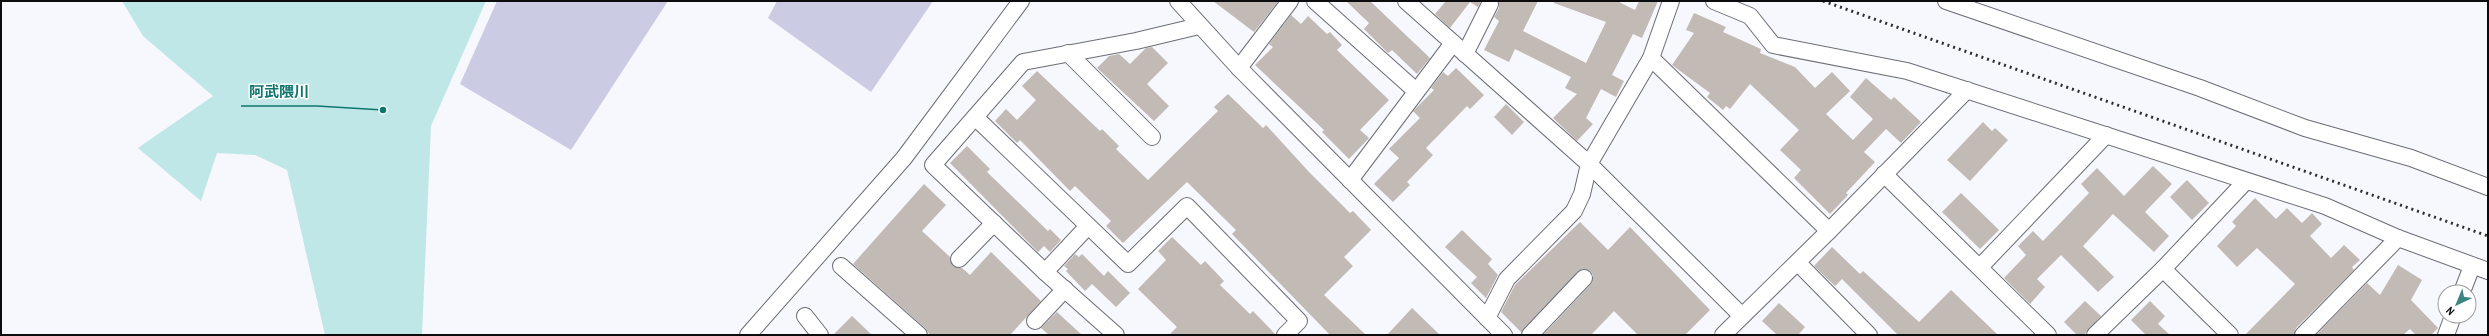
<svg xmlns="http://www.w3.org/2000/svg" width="2489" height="336" font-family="'Archivo Narrow','Noto Sans JP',sans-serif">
  <rect width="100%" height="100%" fill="#f7f7fe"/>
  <g fill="#cbcce4">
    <polygon points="497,1 668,1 571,150 460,84"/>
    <polygon points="777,1 933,1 871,92 768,18"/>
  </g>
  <polygon fill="#c0e7e7" points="122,1 486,1 431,126 422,335 325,335 287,170 255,155 217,153 201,201 138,148 213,96 143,36"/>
  <g fill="#c2bab4">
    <polygon points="1213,1 1277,1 1278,2 1254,32"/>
    <polygon points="1346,1 1370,1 1430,58 1417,74 1392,50 1388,53 1364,29 1369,23"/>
    <polygon points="1446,1 1481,1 1478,7 1470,2 1450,28 1435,14"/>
    <polygon points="1499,1 1538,1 1523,31 1586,63 1606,22 1554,3 1554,1 1617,1 1635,10 1639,1 1658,1 1642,38 1633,34 1612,75 1624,81 1616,97 1601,89 1586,118 1593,124 1577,141 1553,118 1577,94 1565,88 1571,77 1515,49 1509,62 1484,50 1499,21 1494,17 1499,8"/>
    <polygon points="1694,13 1726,27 1723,32 1761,49 1760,53 1795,67 1815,88 1832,72 1850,91 1826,114 1853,140 1873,119 1850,97 1866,78 1891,100 1894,97 1921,122 1901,143 1886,129 1864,152 1875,162 1846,193 1848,195 1830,214 1794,178 1801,170 1780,150 1799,130 1750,84 1730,109 1726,106 1723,110 1707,97 1710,93 1672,65 1694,33 1686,30"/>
    <polygon points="1291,15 1301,24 1308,16 1327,34 1330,32 1342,45 1337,50 1389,100 1360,130 1369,138 1349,159 1322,132 1324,130 1255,65 1273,47 1269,44"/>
    <polygon points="1152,47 1168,63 1147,84 1169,106 1154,121 1097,68 1109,56 1119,54 1130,64 1146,48"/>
    <polygon points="1456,68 1484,95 1470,109 1467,106 1426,148 1433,155 1407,182 1410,185 1393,202 1374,184 1399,158 1389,149 1420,118 1413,111 1434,90 1431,88 1443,72 1448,76"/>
    <polygon points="1037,71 1100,131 1102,129 1119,146 1116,149 1148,180 1218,111 1214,107 1228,94 1263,128 1266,125 1309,172 1350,213 1353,211 1371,230 1344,257 1353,266 1324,295 1366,335 1330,335 1232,234 1236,230 1187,182 1123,243 1106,226 1111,221 1075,186 1070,191 1020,140 1017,143 995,121 1006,109 1017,120 1036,100 1022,86"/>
    <polygon points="1506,104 1524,122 1512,135 1494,117"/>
    <polygon points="1983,122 1992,131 1995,128 2008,140 1970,181 1947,160"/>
    <polygon points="967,146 990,169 987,172 1048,231 1050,229 1061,240 1050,252 1044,246 1038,252 950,163"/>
    <polygon points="2153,166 2172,184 2145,212 2169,236 2154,252 2113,214 2083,246 2114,277 2098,292 2061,255 2037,279 2045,287 2030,304 2004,278 2026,255 2018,246 2033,231 2043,241 2089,193 2081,184 2097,168 2124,196"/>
    <polygon points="2187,180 2209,203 2192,220 2170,197"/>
    <polygon points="924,184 946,205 922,231 950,257 953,266 962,268 970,275 991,252 1041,301 1010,335 930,335 925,328 853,264"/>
    <polygon points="1961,193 1999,230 1980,249 1942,212"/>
    <polygon points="2255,198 2276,219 2287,208 2302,223 2312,213 2322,224 2310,236 2331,258 2344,245 2360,260 2352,267 2354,270 2296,328 2294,335 2245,335 2295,284 2257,248 2237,267 2217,246 2236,226 2232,222"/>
    <polygon points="1580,222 1608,250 1630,227 1710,310 1685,335 1638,335 1614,311 1591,335 1543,335 1591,284 1593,275 1590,271 1582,269 1521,332 1501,312 1515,285"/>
    <polygon points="1462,230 1492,259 1488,264 1498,275 1486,298 1471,283 1477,277 1445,247"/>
    <polygon points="1172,237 1201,265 1205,261 1224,281 1220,285 1250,314 1253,311 1276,335 1169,335 1177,327 1138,289 1166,260 1158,251"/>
    <polygon points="1832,247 1860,274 1863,271 1919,322 1951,290 1998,335 1898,335 1842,279 1835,286 1814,266"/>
    <polygon points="1075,254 1079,257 1082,254 1104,276 1108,271 1130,293 1116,307 1092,284 1085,291 1066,271 1068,269 1064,266"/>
    <polygon points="2398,265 2422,280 2411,300 2438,328 2431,335 2416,335 2410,329 2403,335 2316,335 2367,283 2380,295"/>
    <polygon points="2085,301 2101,316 2084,335 2077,335 2064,322"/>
    <polygon points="2150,301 2165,316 2158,324 2170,335 2146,335 2131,320"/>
    <polygon points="1779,303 1805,327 1798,335 1777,335 1762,321"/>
    <polygon points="1412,308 1440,335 1387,335"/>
    <polygon points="1057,312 1082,335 1049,335 1041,328"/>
    <polygon points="852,316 872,335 833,335"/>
  </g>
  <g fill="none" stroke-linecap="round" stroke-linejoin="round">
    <defs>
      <g id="minor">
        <polyline points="1178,1 1239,68 1504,335"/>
        <polyline points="1315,1 1416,91"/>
        <polyline points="1406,1 1589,164 1742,316"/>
        <polyline points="1714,1 1750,16 1773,45 1907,71 2325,206 2398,238 2488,271"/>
        <polyline points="1946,1 2200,88 2305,128 2411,158 2488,187"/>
        <polyline points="1068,53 1152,137"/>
        <polyline points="1465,54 1490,4"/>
        <polyline points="1651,58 1829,231"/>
        <polyline points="1239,68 1290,1"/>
        <polyline points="975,117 1128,264 1187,206 1299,321 1285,335"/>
        <polyline points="1884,174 2048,335"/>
        <polyline points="1350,180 1453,43"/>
        <polyline points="959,259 994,223"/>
        <polyline points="1798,263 1869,335"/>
        <polyline points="841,266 919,335"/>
        <polyline points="1980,267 2106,135"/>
        <polyline points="2163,269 2230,335"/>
        <polyline points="1045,272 1088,226"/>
        <polyline points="2462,292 2472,266"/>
        <polyline points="805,316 820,335"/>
        <polyline points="1487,318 1507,279 1574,211 1582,194 1589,164 1651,58 1671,1"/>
        <polyline points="1035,321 1065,289"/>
        <polyline points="748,335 904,158 1021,1"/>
        <polyline points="1116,335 1045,272 933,165 1023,62 1136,41 1199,26"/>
        <polyline points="1530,335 1584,278"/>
        <polyline points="1723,335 1829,231 1967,90"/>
        <polyline points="2095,335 2163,269 2245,182"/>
        <polyline points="2303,335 2398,238"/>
        <polyline points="2446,335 2453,316"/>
      </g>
    </defs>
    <use href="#minor" stroke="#6c6d75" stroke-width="18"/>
    <use href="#minor" stroke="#fff" stroke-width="16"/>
    <polyline stroke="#2d2d30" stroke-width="3" stroke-dasharray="2 4" stroke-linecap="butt" points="1823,1 2488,236"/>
  </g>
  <path fill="none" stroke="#0f766e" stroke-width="1.5" d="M383 110L317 106H241"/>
  <circle fill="#0f766e" stroke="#fff" stroke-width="1.5" cx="383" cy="110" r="4"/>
  <g font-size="15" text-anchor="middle" font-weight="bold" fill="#0f766e" stroke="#fff" stroke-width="3" stroke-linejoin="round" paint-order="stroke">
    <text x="279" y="97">阿武隈川</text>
  </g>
  <rect width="2489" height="336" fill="none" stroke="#0c0c0e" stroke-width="4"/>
  <g transform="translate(2457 304) rotate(224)"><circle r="19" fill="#ffffff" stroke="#9e9e9f"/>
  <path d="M0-3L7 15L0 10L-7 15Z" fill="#3d8581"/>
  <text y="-6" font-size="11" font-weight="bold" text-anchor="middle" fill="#0c0c0e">N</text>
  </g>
</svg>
